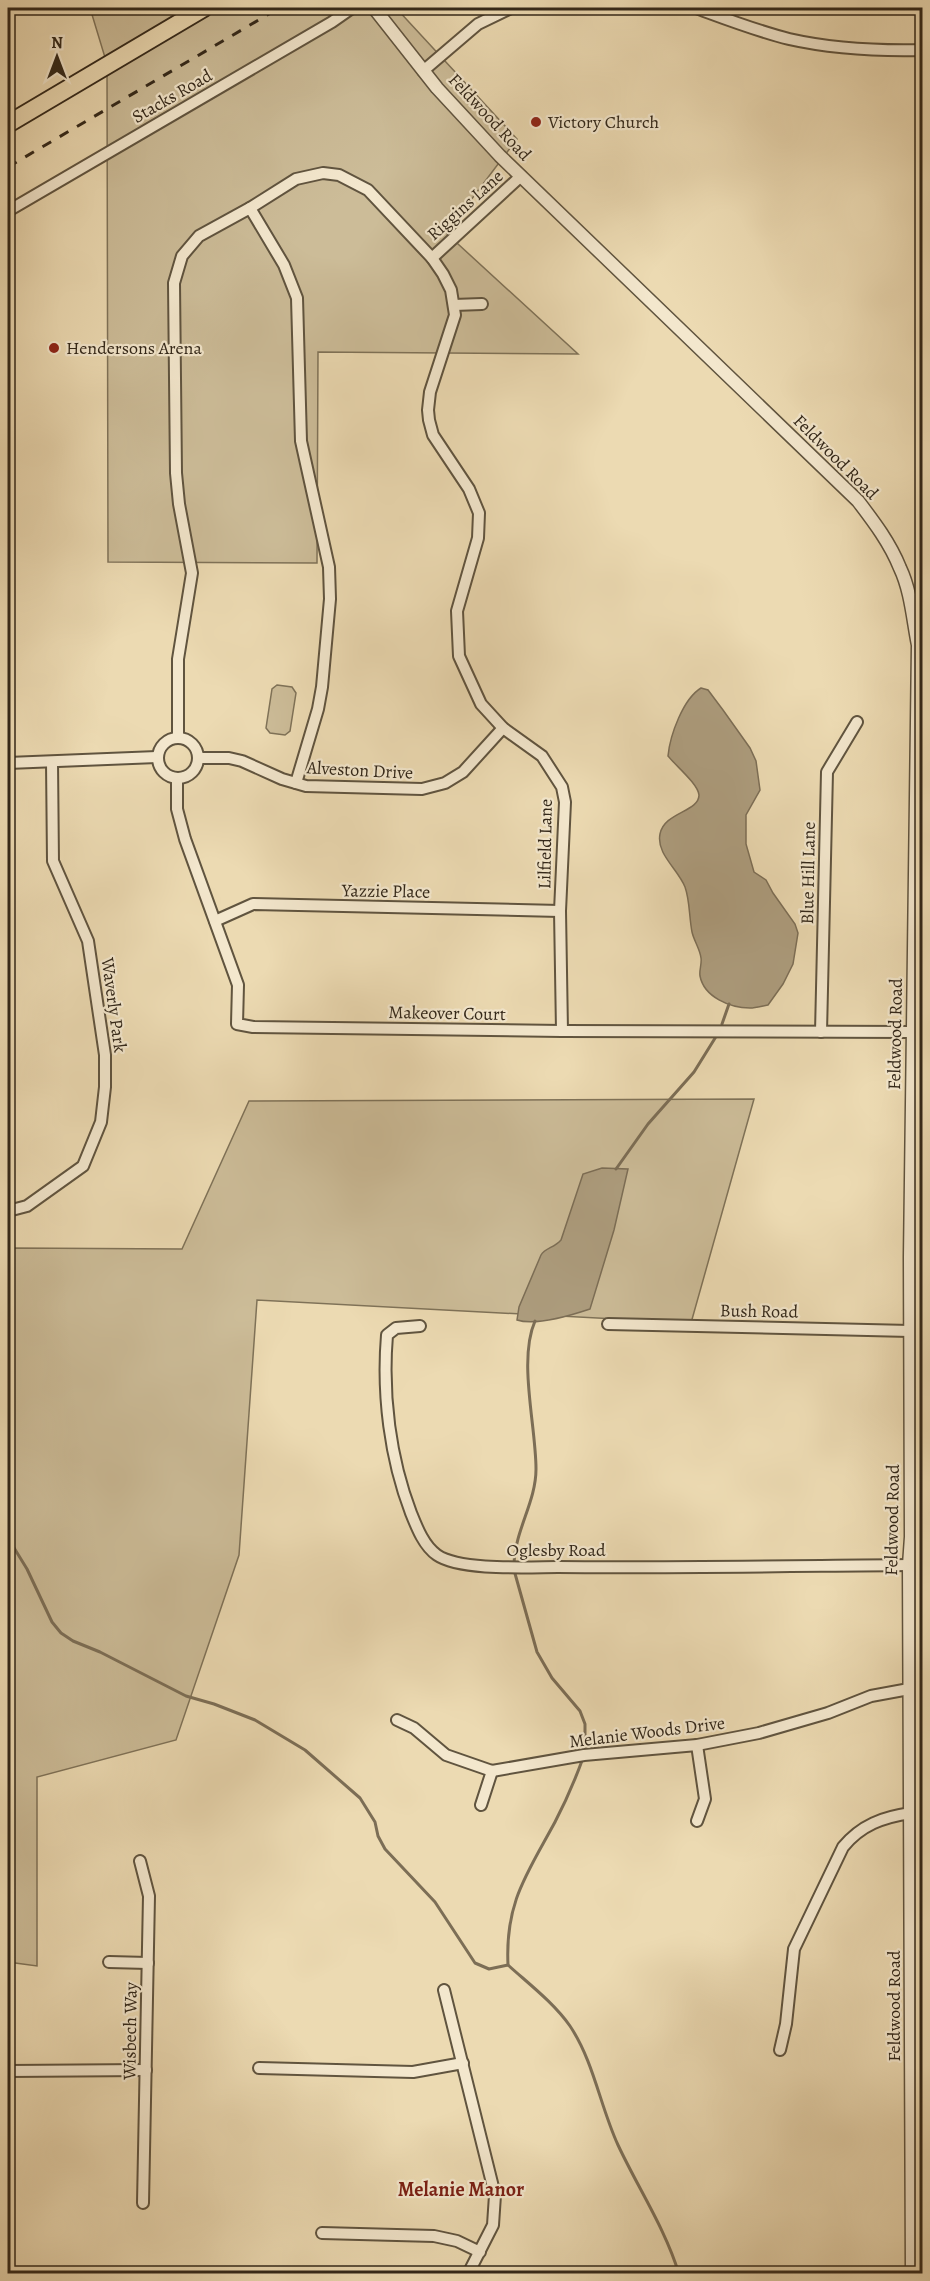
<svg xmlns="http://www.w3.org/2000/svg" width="930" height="2281" font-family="Alegreya,serif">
  <rect width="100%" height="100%" fill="#ecdab2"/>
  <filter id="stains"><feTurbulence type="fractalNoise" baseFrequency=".00333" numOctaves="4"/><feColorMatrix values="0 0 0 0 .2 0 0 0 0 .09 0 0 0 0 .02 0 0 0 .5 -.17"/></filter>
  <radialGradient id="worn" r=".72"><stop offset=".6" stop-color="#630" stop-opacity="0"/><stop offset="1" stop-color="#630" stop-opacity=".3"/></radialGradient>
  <g fill="#ccbc98" stroke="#7f7258" stroke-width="1.5">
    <polygon points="90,8 396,8 517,139 446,233 578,354 318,352 317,563 108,562 107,64"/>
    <polygon points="277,685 292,687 296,693 290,731 285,735 270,733 266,728 272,689"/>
    <polygon points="754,1099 691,1323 257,1300 239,1555 176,1740 37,1777 37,1966 8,1962 8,1281 13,1248 182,1249 249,1101"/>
  </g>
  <g fill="#ad9d7e" stroke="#7c6e56" stroke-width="1.5">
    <path d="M 701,688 L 708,690 L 723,710 L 750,748 L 756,761 L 760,790 L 746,815 L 746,844 L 754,872 L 766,880 L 773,893 L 795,924 L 798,933 L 793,964 L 783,984 L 768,1005 C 762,1006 756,1008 750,1008 C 730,1008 704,997 700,976 C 699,970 702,964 701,958 C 700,949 694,941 692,932 C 689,917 690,901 685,887 C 678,869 656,854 660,834 C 664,812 699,812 699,795 C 698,784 676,766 668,756 C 670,735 683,699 701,688 Z"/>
    <path d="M 602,1168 L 628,1169 L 614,1230 L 590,1309 C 572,1315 535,1326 517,1320 L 519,1307 L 541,1255 C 545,1248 554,1248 561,1240 L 583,1174 Z"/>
  </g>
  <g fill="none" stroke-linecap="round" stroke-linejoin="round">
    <g stroke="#7c6e56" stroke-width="3">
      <polyline points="722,1024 729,1004"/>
      <polyline points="616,1169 648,1124 694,1072 717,1035"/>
      <polyline points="8,1538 27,1569 52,1622 61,1633 73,1641 100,1652 186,1696 214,1704 255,1720 305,1750 360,1798 375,1822 378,1836 385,1849 435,1902 475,1963 489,1969 508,1965"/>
      <path d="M 514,1564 C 515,1530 536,1502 536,1469 C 536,1426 518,1360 535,1321"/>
      <polyline points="514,1570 537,1652 552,1678 580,1711 585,1724 585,1751"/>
      <path d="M 583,1758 C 575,1780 566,1801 555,1822 C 527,1874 505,1902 508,1965 C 529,1984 554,2003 570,2026 C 594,2062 600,2106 618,2145 C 638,2188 665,2228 679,2274"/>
    </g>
    <defs>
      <g id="minor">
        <path d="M 696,8 C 726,19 757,31 789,39 C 833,49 877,51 922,50"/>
        <polyline points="423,71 478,24 511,8"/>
        <polyline points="250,208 296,179 323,173 339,175 368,190 432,258 443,274 451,290 455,315 430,392 428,410 429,420 433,435 469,489 479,513 478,538 457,611 459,656 481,704 503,728 542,756 562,787 565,802 560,911 562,1031"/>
        <polyline points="8,211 332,22 352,8"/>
        <polyline points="432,258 521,176"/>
        <polyline points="454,305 482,304"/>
        <polyline points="178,737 178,659 192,573 179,504 176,473 174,283 182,256 199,236 250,208 284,265 297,298 301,441 329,567 330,599 322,687 318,709 296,783"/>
        <circle cx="178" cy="758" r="20"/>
        <polyline points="198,758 229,758 242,761 282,779 306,786 422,789 445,783 463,772 503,728"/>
        <polyline points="8,763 157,757"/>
        <polyline points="177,778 177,809 185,839 238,985 237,1024 253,1027 562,1031 913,1032"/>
        <polyline points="215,921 253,904 560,911"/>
        <polyline points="821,1032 827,772 857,722"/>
        <polyline points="8,1211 27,1206 83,1166 101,1122 105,1087 105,1055 88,941 53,861 52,762"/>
        <polyline points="910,1257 922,1257"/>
        <polyline points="608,1324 910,1331"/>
        <path d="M 420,1326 L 396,1328 L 387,1335 C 382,1395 390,1458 411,1513 C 417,1528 424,1546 437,1555 C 460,1571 530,1567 558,1567 C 675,1568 792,1566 909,1565"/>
        <polyline points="397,1720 414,1728 446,1755 492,1771 584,1755 697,1745 759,1733 828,1713 871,1696 909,1689"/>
        <polyline points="697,1745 705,1799 697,1821"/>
        <polyline points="481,1805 492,1771"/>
        <polyline points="140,1861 149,1896 143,2203"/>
        <polyline points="109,1962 148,1963"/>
        <polyline points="444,1990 495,2195 493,2225 468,2274"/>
        <path d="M 780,2050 L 786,2024 L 794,1949 L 843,1847 C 861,1825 883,1817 911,1813"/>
        <polyline points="259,2068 413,2072 463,2063"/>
        <polyline points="8,2071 146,2070"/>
        <polyline points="322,2233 434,2236 457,2241 480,2252"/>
      </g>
      <path id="tertiary" d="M 374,8 L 437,88 L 500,156 L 858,501 C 874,522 890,543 900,568 C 911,591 913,620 918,645 L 910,1257 L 911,1537 L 909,1565 L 912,2274"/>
      <polyline id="primary" points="8,124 204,8"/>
    </defs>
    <use href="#minor" stroke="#60543f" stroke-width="14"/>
    <use href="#tertiary" stroke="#60543f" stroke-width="15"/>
    <use href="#primary" stroke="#322719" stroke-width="20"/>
    <use href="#minor" stroke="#f3e7cd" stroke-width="10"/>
    <use href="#tertiary" stroke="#f3e7cd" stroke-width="12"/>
    <use href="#primary" stroke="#ecdab2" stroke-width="16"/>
    <polyline stroke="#322719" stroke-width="3" stroke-dasharray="10 10" stroke-linecap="butt" points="8,167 279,8"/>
  </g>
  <g fill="#8f2418" stroke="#f3e7cd" stroke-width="2">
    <circle cx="536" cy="122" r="6"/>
    <circle cx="54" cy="348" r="6"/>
  </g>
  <g text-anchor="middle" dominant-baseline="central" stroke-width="4.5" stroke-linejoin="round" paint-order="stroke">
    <g font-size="18" fill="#322719" stroke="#f3e7cd">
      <text transform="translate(172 96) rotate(-30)">Stacks Road</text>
      <text transform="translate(490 117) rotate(47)">Feldwood Road</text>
      <text transform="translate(465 205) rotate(-42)">Riggins Lane</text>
      <text transform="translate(836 457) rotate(45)">Feldwood Road</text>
      <text transform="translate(360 770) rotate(3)">Alveston Drive</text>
      <text transform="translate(545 844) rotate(-89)">Lilfield Lane</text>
      <text transform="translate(808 873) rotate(-89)">Blue Hill Lane</text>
      <text transform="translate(386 891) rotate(1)">Yazzie Place</text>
      <text transform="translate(114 1005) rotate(82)">Waverly Park</text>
      <text transform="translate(447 1013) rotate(1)">Makeover Court</text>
      <text transform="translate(895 1034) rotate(-89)">Feldwood Road</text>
      <text transform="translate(759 1311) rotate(1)">Bush Road</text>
      <text transform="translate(892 1520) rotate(-89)">Feldwood Road</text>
      <text x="556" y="1550">Oglesby Road</text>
      <text transform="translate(647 1732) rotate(-7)">Melanie Woods Drive</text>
      <text transform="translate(894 2006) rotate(-90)">Feldwood Road</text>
      <text transform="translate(130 2031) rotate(-89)">Wisbech Way</text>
    </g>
    <g font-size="18" fill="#322719" stroke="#f3e7cd" text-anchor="start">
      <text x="548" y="122">Victory Church</text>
      <text x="66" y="348">Hendersons Arena</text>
    </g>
    <g font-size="20" font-weight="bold" fill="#7a1f14" stroke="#f3e7cd">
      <text x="461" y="2189">Melanie Manor</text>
    </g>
  </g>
  <rect width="930" height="2281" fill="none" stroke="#ecdab2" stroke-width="30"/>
  <rect x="9" y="9" width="912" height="2263" fill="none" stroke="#322719" stroke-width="3"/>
  <rect x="15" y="15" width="900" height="2251" fill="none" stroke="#322719" stroke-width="1.5"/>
  <g transform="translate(57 57)" stroke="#f3e7cd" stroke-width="4.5" paint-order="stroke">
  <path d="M0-4.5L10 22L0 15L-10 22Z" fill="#322719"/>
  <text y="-9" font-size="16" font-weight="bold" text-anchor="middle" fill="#322719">N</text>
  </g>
  <rect width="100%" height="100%" filter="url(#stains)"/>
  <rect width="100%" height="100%" fill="url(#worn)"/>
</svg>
